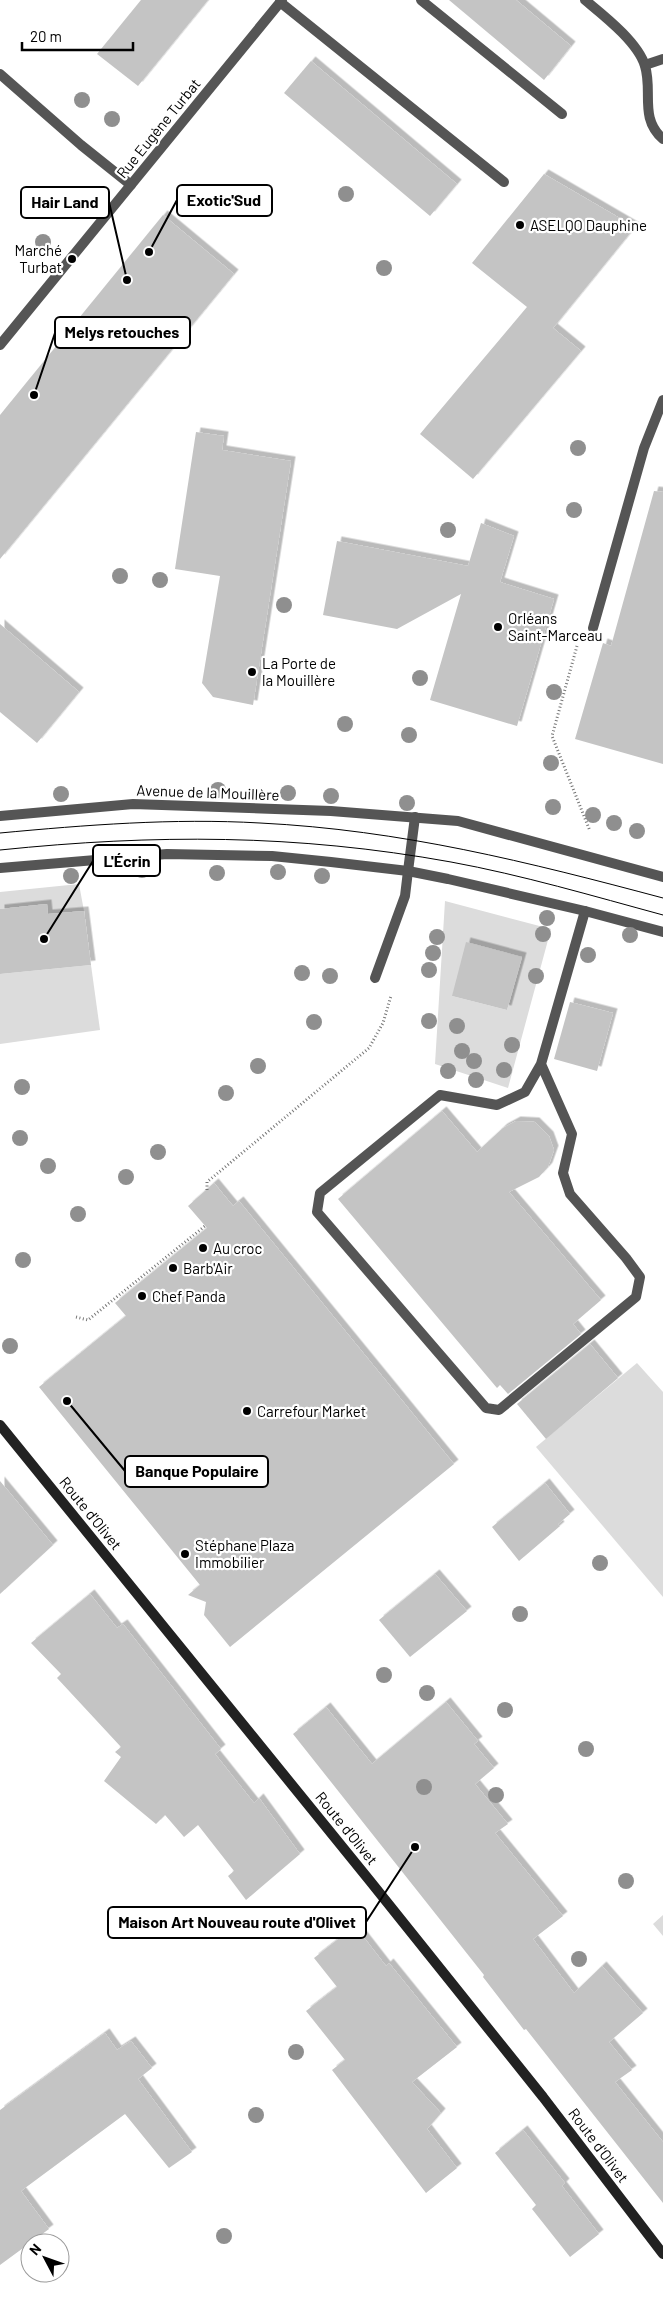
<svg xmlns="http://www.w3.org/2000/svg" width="663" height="2303" font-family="Barlow,sans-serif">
  <defs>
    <filter id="shadow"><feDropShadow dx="4.5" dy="-4.5" stdDeviation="0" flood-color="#0004"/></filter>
  </defs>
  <rect width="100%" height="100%" fill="#fff"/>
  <g fill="#dcdcdc" fill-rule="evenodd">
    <polygon points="79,884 84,911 48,914 47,904 0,909 0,892"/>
    <path d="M 445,901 L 551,929 L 508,1088 L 435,1064 ZM 522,957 L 507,1010 L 452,996 Z"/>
    <polygon points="91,965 100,1030 0,1044 0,974"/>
    <polygon points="637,1363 663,1392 663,1597 536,1447"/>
    <polygon points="663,1915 663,1936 653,1924"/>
  </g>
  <g fill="#c4c4c4" filter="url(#shadow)">
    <polygon points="141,0 208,0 138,86 97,54"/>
    <polygon points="449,0 516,0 571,46 544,80"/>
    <polygon points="311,61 457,184 430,216 284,93"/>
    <polygon points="544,174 635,227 553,328 581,351 473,479 420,434 527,307 472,263"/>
    <polygon points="163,215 234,274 0,559 0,415"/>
    <polygon points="196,432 224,436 222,450 291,461 253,705 213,697 202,683 220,576 175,569"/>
    <polygon points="654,491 663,492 663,764 575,739 603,643 611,646"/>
    <polygon points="481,523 514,536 500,582 554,599 517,726 430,700 461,594 397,629 323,615 337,541 468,566"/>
    <polygon points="0,624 79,692 37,743 0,712"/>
    <polygon points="47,904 48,914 84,911 91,965 0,974 0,909"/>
    <polygon points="466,942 522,957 507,1010 452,996"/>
    <polygon points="570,1002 613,1013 597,1071 554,1059"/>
    <polygon points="442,1111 477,1152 503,1128 516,1121 535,1122 549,1136 554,1150 548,1167 539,1177 509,1192 601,1300 573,1324 581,1334 508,1394 500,1385 497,1388 338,1199"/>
    <polygon points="214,1183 233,1206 239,1201 454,1464 230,1647 204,1615 206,1602 188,1595 200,1585 39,1387 126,1316 115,1303 207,1228 188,1206"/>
    <polygon points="590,1344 618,1378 546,1439 517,1404"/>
    <polygon points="0,1481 53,1545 0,1594"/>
    <polygon points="545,1483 570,1514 558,1524 560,1526 519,1561 492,1527"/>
    <polygon points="435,1574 467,1611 410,1657 379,1620"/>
    <polygon points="90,1594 117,1628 123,1624 221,1749 215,1754 254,1803 259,1798 300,1854 246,1900 228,1876 234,1871 198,1825 184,1837 165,1815 156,1824 104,1781 121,1757 115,1752 121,1747 57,1678 61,1674 31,1643"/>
    <polygon points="446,1702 478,1741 474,1744 494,1768 475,1784 508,1824 495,1833 563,1916 533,1939 574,1993 602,1966 643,2013 609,2042 632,2070 615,2082 663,2142 663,2203 526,2029 524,2030 483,1977 484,1975 293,1734 326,1707 372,1764"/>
    <polygon points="355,1926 386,1966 389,1963 457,2047 412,2082 441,2113 427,2129 457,2168 426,2193 332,2070 345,2060 306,2011 337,1987 314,1958"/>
    <polygon points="105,2033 117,2050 131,2041 152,2068 138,2079 192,2152 169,2168 125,2114 21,2191 49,2229 0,2265 0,2110"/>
    <polygon points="523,2130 565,2183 562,2186 599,2234 570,2257 532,2209 536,2205 495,2153"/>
  </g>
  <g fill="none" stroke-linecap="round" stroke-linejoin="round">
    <g stroke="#777" stroke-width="3" stroke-dasharray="1 2.5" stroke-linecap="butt">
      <polyline points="577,646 552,736 590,831"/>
      <polyline points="207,1190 207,1182 369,1048 383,1023 391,996"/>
      <polyline points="76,1317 88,1320 205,1226"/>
    </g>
    <g stroke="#555" stroke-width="10">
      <polyline points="421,0 562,114"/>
      <polyline points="280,2 504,182"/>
      <polyline points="0,74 81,145 131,185"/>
      <polyline points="593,628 644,448 663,400"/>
      <polyline points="375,978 405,896 408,871"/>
      <polyline points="541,1064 572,1134 563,1173 570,1194 626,1258 640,1277 636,1297 499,1410 486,1408 317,1212 320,1193 440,1095 497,1105 525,1092 541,1064 585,911"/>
    </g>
    <g stroke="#555" stroke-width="10">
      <path d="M 585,0 C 603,15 638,42 645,66 C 653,92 639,118 663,139"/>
      <polyline points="645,65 663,59"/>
      <polyline points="0,345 282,0"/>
      <polyline points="0,816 133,804 331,811 458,821 663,877"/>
      <polyline points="0,868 167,854 272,856 331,862 408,871 448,879 585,911 663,932"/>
      <polyline points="408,871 415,817"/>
    </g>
    <polyline stroke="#222" stroke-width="10" points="0,1425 370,1881 543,2097 663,2254"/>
    <g stroke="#000" stroke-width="1">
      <path d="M 0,833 C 86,825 173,818 260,823 C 401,830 528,862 663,898"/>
      <path d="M 0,850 C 155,834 296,834 451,862 C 522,875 593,896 663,915"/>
    </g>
  </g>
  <g fill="#8f8f8f">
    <circle cx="82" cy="100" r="8"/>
    <circle cx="112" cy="119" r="8"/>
    <circle cx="346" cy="194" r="8"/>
    <circle cx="43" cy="242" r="8"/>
    <circle cx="384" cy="268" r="8"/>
    <circle cx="578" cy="448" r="8"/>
    <circle cx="574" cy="510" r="8"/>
    <circle cx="448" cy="530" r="8"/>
    <circle cx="120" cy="576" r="8"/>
    <circle cx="160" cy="580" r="8"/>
    <circle cx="284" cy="605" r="8"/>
    <circle cx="420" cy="678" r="8"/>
    <circle cx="554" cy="692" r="8"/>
    <circle cx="345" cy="724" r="8"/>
    <circle cx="409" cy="735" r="8"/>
    <circle cx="551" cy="763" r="8"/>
    <circle cx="218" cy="790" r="8"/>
    <circle cx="288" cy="793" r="8"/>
    <circle cx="61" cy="794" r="8"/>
    <circle cx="331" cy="796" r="8"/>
    <circle cx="407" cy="803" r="8"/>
    <circle cx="553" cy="807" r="8"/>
    <circle cx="593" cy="815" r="8"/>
    <circle cx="614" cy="823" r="8"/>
    <circle cx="637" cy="831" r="8"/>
    <circle cx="142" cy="870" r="8"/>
    <circle cx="278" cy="872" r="8"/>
    <circle cx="217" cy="873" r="8"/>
    <circle cx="71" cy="876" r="8"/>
    <circle cx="322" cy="876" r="8"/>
    <circle cx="547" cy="918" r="8"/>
    <circle cx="543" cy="934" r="8"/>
    <circle cx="630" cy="935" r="8"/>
    <circle cx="437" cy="937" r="8"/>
    <circle cx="433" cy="953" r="8"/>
    <circle cx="588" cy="955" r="8"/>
    <circle cx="429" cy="970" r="8"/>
    <circle cx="302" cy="973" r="8"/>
    <circle cx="330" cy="976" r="8"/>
    <circle cx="536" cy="976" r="8"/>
    <circle cx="429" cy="1021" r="8"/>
    <circle cx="314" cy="1022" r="8"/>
    <circle cx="457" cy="1026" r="8"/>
    <circle cx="512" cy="1045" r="8"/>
    <circle cx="462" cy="1051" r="8"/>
    <circle cx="474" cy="1061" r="8"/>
    <circle cx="258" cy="1066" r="8"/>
    <circle cx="504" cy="1070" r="8"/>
    <circle cx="448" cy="1071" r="8"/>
    <circle cx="476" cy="1080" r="8"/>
    <circle cx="22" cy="1087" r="8"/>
    <circle cx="226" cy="1093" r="8"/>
    <circle cx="20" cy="1138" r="8"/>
    <circle cx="158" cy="1152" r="8"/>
    <circle cx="48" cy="1166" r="8"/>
    <circle cx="126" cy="1177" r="8"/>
    <circle cx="78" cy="1214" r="8"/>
    <circle cx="23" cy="1260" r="8"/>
    <circle cx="10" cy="1346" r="8"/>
    <circle cx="600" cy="1563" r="8"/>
    <circle cx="520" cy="1614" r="8"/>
    <circle cx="384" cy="1675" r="8"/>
    <circle cx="427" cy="1693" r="8"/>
    <circle cx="505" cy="1710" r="8"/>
    <circle cx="586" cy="1749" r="8"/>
    <circle cx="424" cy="1787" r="8"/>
    <circle cx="496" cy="1795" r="8"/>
    <circle cx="626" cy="1881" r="8"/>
    <circle cx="579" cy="1959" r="8"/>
    <circle cx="296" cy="2052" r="8"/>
    <circle cx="256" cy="2115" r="8"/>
    <circle cx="224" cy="2236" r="8"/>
  </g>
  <g fill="#000" stroke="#fff" stroke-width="2">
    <circle cx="520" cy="225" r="5"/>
    <circle cx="72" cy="259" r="5"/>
    <circle cx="498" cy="627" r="5"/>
    <circle cx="252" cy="672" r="5"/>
    <circle cx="203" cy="1248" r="5"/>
    <circle cx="173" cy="1268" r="5"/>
    <circle cx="142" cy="1296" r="5"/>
    <circle cx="247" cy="1411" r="5"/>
    <circle cx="185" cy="1554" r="5"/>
  </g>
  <g text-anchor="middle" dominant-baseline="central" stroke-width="4.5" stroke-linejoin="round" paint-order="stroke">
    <g font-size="15" fill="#000" stroke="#fff">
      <text transform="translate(158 128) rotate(-51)">Rue Eugène Turbat</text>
      <text transform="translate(208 792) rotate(2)">Avenue de la Mouillère</text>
      <text transform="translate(91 1513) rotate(51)">Route d'Olivet</text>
      <text transform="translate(347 1828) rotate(51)">Route d'Olivet</text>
      <text transform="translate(599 2145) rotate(53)">Route d'Olivet</text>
    </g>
    <g font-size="15" fill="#000" stroke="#fff" text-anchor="start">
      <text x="530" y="225">ASELQO Dauphine</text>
      <text x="62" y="250" text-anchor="end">Marché<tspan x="62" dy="17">Turbat</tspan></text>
      <text x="508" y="618">Orléans<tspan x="508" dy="17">Saint-Marceau</tspan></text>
      <text x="262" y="663">La Porte de<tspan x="262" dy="17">la Mouillère</tspan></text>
      <text x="213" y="1248">Au croc</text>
      <text x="183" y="1268">Barb'Air</text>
      <text x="152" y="1296">Chef Panda</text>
      <text x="257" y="1411">Carrefour Market</text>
      <text x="195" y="1545">Stéphane Plaza<tspan x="195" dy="17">Immobilier</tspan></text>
    </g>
  </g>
  <path fill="none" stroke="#000" stroke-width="2" d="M149 252L177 200M127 280L109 202M34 395L55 333M44 939L93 861M67 1401L125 1471M415 1847L366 1922"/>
  <g fill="#000" stroke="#fff" stroke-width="2">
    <circle cx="149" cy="252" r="5"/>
    <circle cx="127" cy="280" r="5"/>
    <circle cx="34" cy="395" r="5"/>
    <circle cx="44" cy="939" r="5"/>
    <circle cx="67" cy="1401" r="5"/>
    <circle cx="415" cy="1847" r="5"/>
  </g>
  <g fill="#fff" stroke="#000" stroke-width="2">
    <rect x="177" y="185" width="95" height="31" rx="5"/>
    <rect x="21" y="187" width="88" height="31" rx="5"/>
    <rect x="55" y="317" width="135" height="31" rx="5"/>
    <rect x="93" y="845" width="67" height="31" rx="5"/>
    <rect x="125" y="1456" width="143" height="31" rx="5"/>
    <rect x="108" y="1907" width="258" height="31" rx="5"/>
  </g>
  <g font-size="16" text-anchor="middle" font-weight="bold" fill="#000">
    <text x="224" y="206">Exotic'Sud</text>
    <text x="65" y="208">Hair Land</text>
    <text x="122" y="338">Melys retouches</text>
    <text x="127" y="867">L'Écrin</text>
    <text x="197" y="1477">Banque Populaire</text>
    <text x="237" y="1928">Maison Art Nouveau route d'Olivet</text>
  </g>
  <g transform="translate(45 2258) rotate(311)"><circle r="24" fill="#ffffff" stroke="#999999"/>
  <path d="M0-4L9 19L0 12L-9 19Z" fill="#000000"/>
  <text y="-8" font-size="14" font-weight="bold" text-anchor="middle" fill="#000000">N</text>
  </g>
  <path d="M22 42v8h111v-8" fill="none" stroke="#000000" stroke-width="2.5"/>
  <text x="30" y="42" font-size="15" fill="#000000" stroke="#ffffff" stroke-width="4" paint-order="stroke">20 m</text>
</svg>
